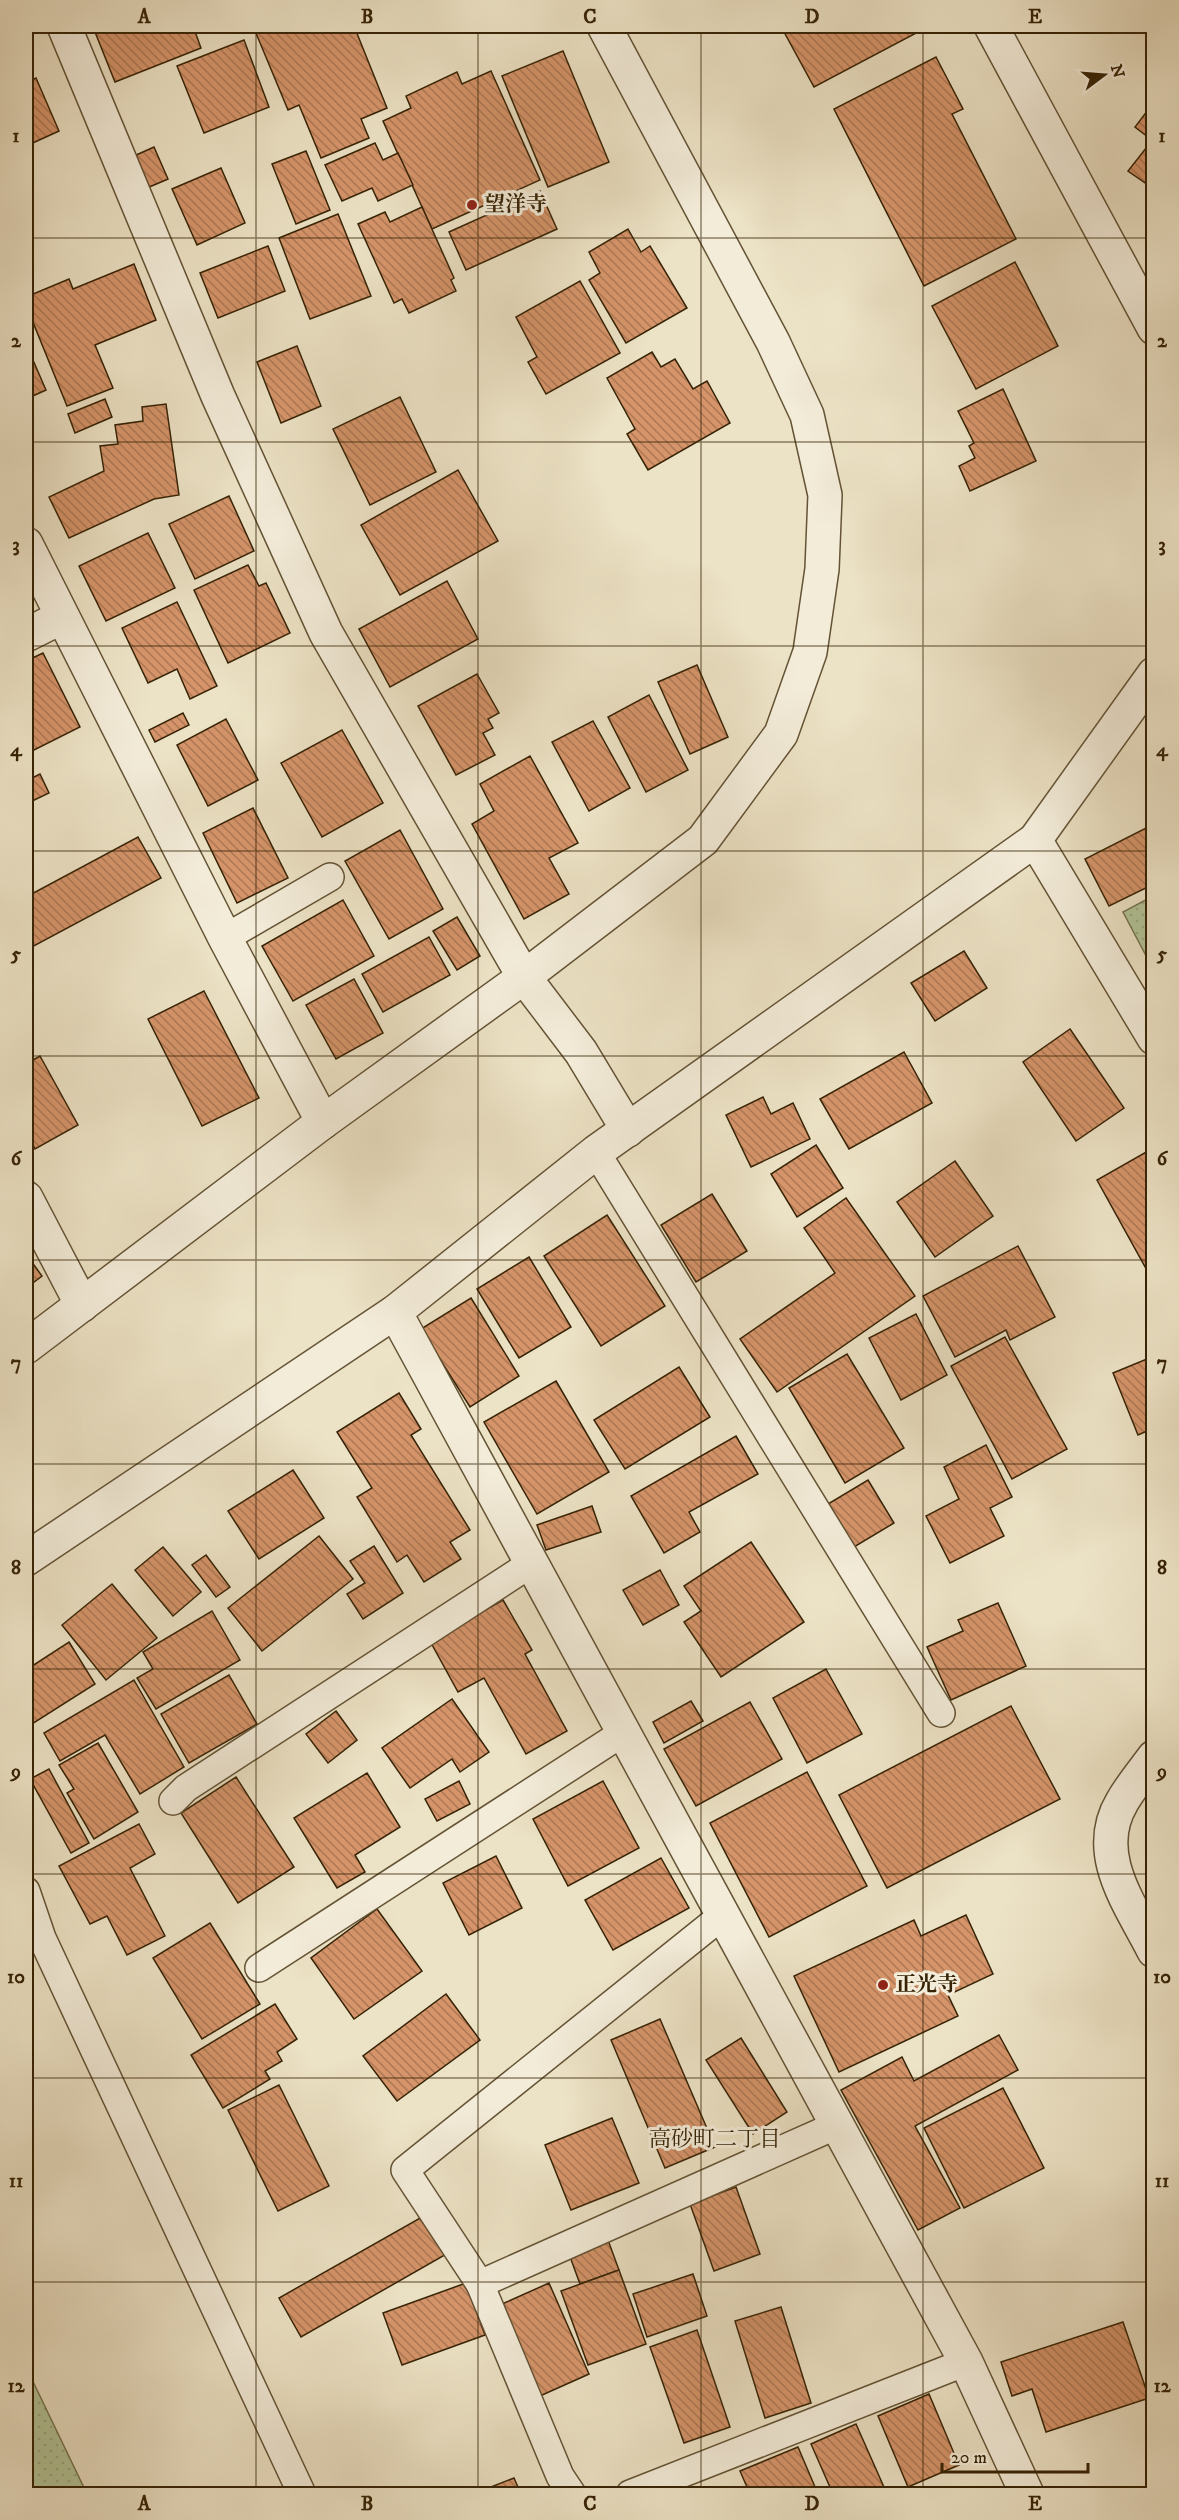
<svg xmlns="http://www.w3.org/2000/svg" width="1179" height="2520" font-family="'IM FELL DW Pica','Noto Serif JP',serif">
  <defs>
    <pattern id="grass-dots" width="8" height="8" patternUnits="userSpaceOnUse" patternTransform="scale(1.5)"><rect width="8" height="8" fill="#b3c498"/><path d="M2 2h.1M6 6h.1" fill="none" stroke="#9ba882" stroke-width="1.8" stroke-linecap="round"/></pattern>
    <pattern id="building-back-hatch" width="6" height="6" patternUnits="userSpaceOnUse" patternTransform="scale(1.5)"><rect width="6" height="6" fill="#d5946a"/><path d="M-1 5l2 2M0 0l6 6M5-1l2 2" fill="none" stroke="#ae7855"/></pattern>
  </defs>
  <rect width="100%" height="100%" fill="#ece2c5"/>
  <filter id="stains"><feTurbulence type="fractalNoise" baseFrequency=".00333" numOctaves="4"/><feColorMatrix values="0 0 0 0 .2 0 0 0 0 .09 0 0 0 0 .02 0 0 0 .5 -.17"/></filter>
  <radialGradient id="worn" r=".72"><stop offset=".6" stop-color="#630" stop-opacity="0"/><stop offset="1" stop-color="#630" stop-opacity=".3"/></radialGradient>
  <g fill="url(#grass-dots)" stroke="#74744e" stroke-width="1.5">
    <polygon points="1153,896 1153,969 1123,912"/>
    <polygon points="26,2367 87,2494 26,2494"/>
  </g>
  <g fill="url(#building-back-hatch)" stroke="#362305" stroke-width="1.5">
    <polygon points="26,26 28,26 33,41 26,43"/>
    <polygon points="97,26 193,26 201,48 115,82 93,27"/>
    <polygon points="253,26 356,26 354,26 387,108 361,119 369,138 321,158 299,105 288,110"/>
    <polygon points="791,26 917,26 920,31 814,87 783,30"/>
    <polygon points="244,40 269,107 204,133 177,66"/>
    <polygon points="563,51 609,162 548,187 502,76"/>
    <polygon points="936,57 963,109 952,114 1016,239 924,286 834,109"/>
    <polygon points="491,71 540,180 432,229 383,121 411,108 406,96 457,72 462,84"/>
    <polygon points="36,78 59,131 26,146 26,83"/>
    <polygon points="1154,102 1154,138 1152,140 1135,127"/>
    <polygon points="1154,138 1154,189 1128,171"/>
    <polygon points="375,143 383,160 398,153 413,185 378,201 372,188 342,201 325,165"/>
    <polygon points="154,147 168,179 147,188 134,156"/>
    <polygon points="306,151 330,210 296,224 272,164"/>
    <polygon points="221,168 245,223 197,245 172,189"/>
    <polygon points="540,191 557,229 466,270 449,232"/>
    <polygon points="422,207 454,278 451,280 456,291 409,313 402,299 394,303 358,224 385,212 390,222"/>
    <polygon points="338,214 371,296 310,319 279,238"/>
    <polygon points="628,229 641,252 650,246 687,308 626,343 589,280 600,273 589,252"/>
    <polygon points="268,246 285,291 218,318 200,273"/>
    <polygon points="1015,262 1058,346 976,389 932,306"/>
    <polygon points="134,264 156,320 95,345 113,388 67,406 26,305 26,297 69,279 73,289"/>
    <polygon points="580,281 620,353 546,394 528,362 537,357 516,317"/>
    <polygon points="26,344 46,390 26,399"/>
    <polygon points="297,346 321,406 281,423 257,362"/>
    <polygon points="652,352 661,367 675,359 693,389 707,381 730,423 648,470 627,434 635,429 607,378"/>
    <polygon points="1003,389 1036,461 970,491 959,466 975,458 969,446 974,443 958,411"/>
    <polygon points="400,397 436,472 370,505 333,429"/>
    <polygon points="105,399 112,417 75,433 68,414"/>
    <polygon points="166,404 179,495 154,499 69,538 49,497 104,471 100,446 118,444 115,425 143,421 142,407"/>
    <polygon points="458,470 498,541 400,595 361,525"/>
    <polygon points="229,496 254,551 195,579 169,524"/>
    <polygon points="148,533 175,588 106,621 79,566"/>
    <polygon points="248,565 259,586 266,583 290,633 228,663 194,590"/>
    <polygon points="447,581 478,639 390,687 359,629"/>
    <polygon points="177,602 217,686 190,699 177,669 148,683 122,628"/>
    <polygon points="43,653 80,727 26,754 26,661"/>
    <polygon points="697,665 728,737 690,754 658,682"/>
    <polygon points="477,674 499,713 488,719 493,728 483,733 495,755 456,775 418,706"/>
    <polygon points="649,695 688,770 646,792 608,717"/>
    <polygon points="183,713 189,725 155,742 149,730"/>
    <polygon points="226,719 258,780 208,806 177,745"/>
    <polygon points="593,721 630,788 589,811 552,742"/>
    <polygon points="342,730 383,803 322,837 281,763"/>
    <polygon points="530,756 578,843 549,858 569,894 524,919 472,824 494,811 480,784"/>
    <polygon points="40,774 49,793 26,804 26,781"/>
    <polygon points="253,808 288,878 237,903 203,833"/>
    <polygon points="1154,824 1154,884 1109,906 1085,859"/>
    <polygon points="400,830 443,909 389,939 345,861"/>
    <polygon points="138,837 161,878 30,948 26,938 26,897"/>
    <polygon points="343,900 374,956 293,1001 262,946"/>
    <polygon points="457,917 480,956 457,970 433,931"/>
    <polygon points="429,937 450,975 383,1012 362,974"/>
    <polygon points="964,951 987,988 935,1021 911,983"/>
    <polygon points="354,979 383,1033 336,1059 306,1005"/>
    <polygon points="26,991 33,1006 26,1009"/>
    <polygon points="204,991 259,1098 202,1126 148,1019"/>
    <polygon points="1070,1029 1124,1108 1076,1141 1023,1062"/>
    <polygon points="904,1052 932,1103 849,1149 820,1099"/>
    <polygon points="40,1056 78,1125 35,1149 26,1131 26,1064"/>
    <polygon points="763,1097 771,1114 793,1103 810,1139 751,1167 726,1115"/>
    <polygon points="816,1145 843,1188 797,1217 771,1174"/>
    <polygon points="1148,1151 1154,1161 1154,1272 1149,1274 1097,1180"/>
    <polygon points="955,1161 993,1216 935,1257 897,1202"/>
    <polygon points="712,1194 747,1251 696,1282 661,1225"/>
    <polygon points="846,1198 915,1296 777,1392 740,1339 835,1273 804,1228"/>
    <polygon points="607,1215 665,1306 601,1346 544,1256"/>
    <polygon points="1018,1246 1055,1317 1010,1340 1006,1330 955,1357 923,1296"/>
    <polygon points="26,1254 42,1276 26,1288"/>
    <polygon points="529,1257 571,1327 519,1358 477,1289"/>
    <polygon points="471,1298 519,1376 470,1407 421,1329"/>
    <polygon points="916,1314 947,1375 901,1400 869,1338"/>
    <polygon points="1005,1337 1067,1449 1012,1479 951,1366"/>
    <polygon points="847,1354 904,1448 845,1483 789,1388"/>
    <polygon points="1154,1356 1154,1428 1138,1435 1113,1373"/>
    <polygon points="679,1367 710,1417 625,1469 594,1420"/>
    <polygon points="556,1381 609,1472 537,1514 484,1422"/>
    <polygon points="399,1393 421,1429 411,1435 470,1530 450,1542 461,1559 424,1582 407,1555 397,1562 357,1497 372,1488 337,1432"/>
    <polygon points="736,1436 758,1474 689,1512 700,1532 664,1553 631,1496"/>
    <polygon points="986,1445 1012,1497 990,1508 1004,1536 950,1563 926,1516 959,1499 944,1467"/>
    <polygon points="293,1470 324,1518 259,1559 228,1511"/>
    <polygon points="868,1480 894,1523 854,1547 828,1504"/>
    <polygon points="592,1506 601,1532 546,1550 537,1525"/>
    <polygon points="319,1536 353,1579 262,1651 228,1608"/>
    <polygon points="751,1542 804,1622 721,1677 684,1622 701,1611 684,1586"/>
    <polygon points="374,1546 403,1593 363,1619 347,1594 365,1583 350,1561"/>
    <polygon points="163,1547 201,1592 173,1616 135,1570"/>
    <polygon points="206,1555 230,1587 216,1597 192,1565"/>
    <polygon points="660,1570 679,1605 643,1625 623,1590"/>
    <polygon points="112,1584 157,1638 106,1680 62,1625"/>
    <polygon points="503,1600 532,1650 525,1654 567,1731 526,1754 484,1678 458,1692 430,1641"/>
    <polygon points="998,1603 1026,1666 951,1700 927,1647 963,1631 958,1620"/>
    <polygon points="212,1611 240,1660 156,1709 137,1678 153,1669 143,1652"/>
    <polygon points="69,1642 95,1684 32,1724 26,1714 26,1670"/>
    <polygon points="826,1669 862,1734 807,1763 773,1698"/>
    <polygon points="229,1675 257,1724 189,1763 161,1714"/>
    <polygon points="134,1680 184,1767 140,1794 105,1735 60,1761 44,1733"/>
    <polygon points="452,1699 489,1752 460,1772 452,1759 410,1788 382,1748"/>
    <polygon points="691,1701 703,1721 664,1743 653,1722"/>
    <polygon points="750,1702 782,1759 696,1806 664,1749"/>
    <polygon points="1011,1706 1060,1799 887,1888 839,1795"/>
    <polygon points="336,1711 357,1740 328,1763 306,1734"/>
    <polygon points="98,1743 138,1812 94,1839 67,1793 74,1789 59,1765"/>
    <polygon points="49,1769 89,1843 71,1853 30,1779"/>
    <polygon points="807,1772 867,1886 769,1937 710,1823"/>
    <polygon points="367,1773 400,1827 355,1855 365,1872 337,1888 294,1818"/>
    <polygon points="236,1777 294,1867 238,1903 181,1813"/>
    <polygon points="459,1781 470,1804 437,1821 425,1799"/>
    <polygon points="603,1781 639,1848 568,1886 533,1819"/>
    <polygon points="139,1824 155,1854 130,1868 165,1936 127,1955 107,1916 90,1924 59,1866"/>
    <polygon points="496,1856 522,1908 469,1935 443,1883"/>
    <polygon points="661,1858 689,1908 613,1950 585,1900"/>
    <polygon points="377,1909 422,1971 354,2019 311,1958"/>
    <polygon points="966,1915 993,1974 948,1995 958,2016 839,2072 794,1976 914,1920 921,1936"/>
    <polygon points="210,1923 260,2004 202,2039 153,1958"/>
    <polygon points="446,1994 480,2040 397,2101 363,2056"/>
    <polygon points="275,2004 297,2039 277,2052 282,2061 265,2071 270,2079 223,2108 191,2055"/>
    <polygon points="660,2019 715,2147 665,2168 611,2040"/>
    <polygon points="999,2035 1018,2070 915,2126 960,2208 918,2230 841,2090 902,2057 914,2081"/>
    <polygon points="741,2038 787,2112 753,2134 706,2060"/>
    <polygon points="279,2085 329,2186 278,2211 228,2110"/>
    <polygon points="1003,2088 1044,2168 964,2208 924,2128"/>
    <polygon points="612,2118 639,2183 571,2210 545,2145"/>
    <polygon points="736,2187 760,2254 714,2271 690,2204"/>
    <polygon points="429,2213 450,2252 301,2337 279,2298"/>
    <polygon points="608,2240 619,2270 580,2284 569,2254"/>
    <polygon points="619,2270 646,2344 588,2365 561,2291"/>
    <polygon points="693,2274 707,2316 647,2337 633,2294"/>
    <polygon points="466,2283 485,2335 402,2365 383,2313"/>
    <polygon points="549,2283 589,2374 540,2396 500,2305"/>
    <polygon points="781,2307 811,2403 765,2418 735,2321"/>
    <polygon points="1123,2322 1149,2398 1046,2432 1032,2389 1012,2396 1001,2362"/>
    <polygon points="697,2330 730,2427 684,2443 650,2347"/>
    <polygon points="929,2394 959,2465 908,2487 878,2416"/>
    <polygon points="856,2424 887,2494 833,2494 811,2444"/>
    <polygon points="798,2447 818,2494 750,2494 740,2471"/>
    <polygon points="514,2478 521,2494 473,2494"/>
  </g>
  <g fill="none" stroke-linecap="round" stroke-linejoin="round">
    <defs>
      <g id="lane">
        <polyline points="225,938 330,877"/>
        <polyline points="596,1152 941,1713"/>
        <polyline points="173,1801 186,1788 532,1563"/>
        <polyline points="26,1891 42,1938 302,2494"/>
        <polyline points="259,1968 624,1732"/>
        <polyline points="480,2284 837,2125"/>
        <polyline points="572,2494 560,2476 480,2284 405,2170 723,1915"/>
        <polyline points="630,2494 966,2362"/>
      </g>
      <g id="street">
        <polyline points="64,26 218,396 326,633 524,977 581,1052 628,1130"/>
        <polyline points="991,26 1154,328"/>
        <polyline points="26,544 225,938 323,1122"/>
        <polyline points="26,635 62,617"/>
        <polyline points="1035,840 1154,1038"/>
        <polyline points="26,1198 82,1305"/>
        <polyline points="395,1312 966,2362 1027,2494"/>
        <polyline points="26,1347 323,1122 524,977 703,840 781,734 810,652 822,569 825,495 807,415 773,342 604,26"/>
        <polyline points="26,1559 395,1312 596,1152 1035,840 1154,674"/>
        <path d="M 1154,1757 C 1143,1772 1131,1786 1122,1802 C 1091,1854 1131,1905 1154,1951"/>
      </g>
    </defs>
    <use href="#lane" stroke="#645335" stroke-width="30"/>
    <use href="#street" stroke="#645335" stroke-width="36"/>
    <use href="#lane" stroke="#f3ecd9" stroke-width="27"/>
    <use href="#street" stroke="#f3ecd9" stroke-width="33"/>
  </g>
  <path fill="none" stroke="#362305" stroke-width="1.5" stroke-opacity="0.55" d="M 256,26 L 256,2494M 478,26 L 478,2494M 701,26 L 701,2494M 923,26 L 923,2494M 26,238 L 1154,238M 26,442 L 1154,442M 26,646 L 1154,646M 26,851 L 1154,851M 26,1056 L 1154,1056M 26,1260 L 1154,1260M 26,1464 L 1154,1464M 26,1669 L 1154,1669M 26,1874 L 1154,1874M 26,2078 L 1154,2078M 26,2282 L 1154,2282"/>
  <g fill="#8f2418" stroke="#f3ecd9" stroke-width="2">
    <circle cx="472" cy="205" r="6"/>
    <circle cx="883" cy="1985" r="6"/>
  </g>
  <g text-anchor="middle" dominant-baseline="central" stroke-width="6" stroke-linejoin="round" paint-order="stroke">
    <g font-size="21" font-weight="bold" fill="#362305" stroke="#f3ecd9" text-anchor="start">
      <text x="484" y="205">望洋寺</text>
      <text x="895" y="1985">正光寺</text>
    </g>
    <g font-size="22" fill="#362305" stroke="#f3ecd9">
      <text x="715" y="2139">高砂町二丁目</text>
    </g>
  </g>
  <rect width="1179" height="2520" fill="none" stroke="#ece2c5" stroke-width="66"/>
  <g transform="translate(1104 75) rotate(74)" stroke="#f3ecd9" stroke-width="4.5" paint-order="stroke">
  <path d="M0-4.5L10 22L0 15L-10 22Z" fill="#362305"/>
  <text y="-9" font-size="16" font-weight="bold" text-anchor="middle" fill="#362305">N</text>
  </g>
  <path d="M942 2463v9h146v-9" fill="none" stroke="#362305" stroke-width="3"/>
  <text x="951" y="2463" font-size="18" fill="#362305" stroke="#f3ecd9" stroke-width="4.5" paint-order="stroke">20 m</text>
  <rect x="33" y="33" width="1113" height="2454" fill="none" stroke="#362305" stroke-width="2"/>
  <g font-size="20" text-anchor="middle" font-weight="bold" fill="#362305">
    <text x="144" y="23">A</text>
    <text x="367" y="23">B</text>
    <text x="590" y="23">C</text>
    <text x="812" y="23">D</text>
    <text x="1035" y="23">E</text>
    <text x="16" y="142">1</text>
    <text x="1162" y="142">1</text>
    <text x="16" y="347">2</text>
    <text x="1162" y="347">2</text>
    <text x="16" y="551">3</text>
    <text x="1162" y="551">3</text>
    <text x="16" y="756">4</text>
    <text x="1162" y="756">4</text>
    <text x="16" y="960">5</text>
    <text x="1162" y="960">5</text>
    <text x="16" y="1165">6</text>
    <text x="1162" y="1165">6</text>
    <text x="16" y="1369">7</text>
    <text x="1162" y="1369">7</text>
    <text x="16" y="1574">8</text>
    <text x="1162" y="1574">8</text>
    <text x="16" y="1778">9</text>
    <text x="1162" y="1778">9</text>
    <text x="16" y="1983">10</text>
    <text x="1162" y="1983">10</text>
    <text x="16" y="2187">11</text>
    <text x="1162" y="2187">11</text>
    <text x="16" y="2392">12</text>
    <text x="1162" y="2392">12</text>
    <text x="144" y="2510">A</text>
    <text x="367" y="2510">B</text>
    <text x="590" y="2510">C</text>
    <text x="812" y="2510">D</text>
    <text x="1035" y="2510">E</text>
  </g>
  <rect width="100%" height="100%" filter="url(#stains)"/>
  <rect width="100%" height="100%" fill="url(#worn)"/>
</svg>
